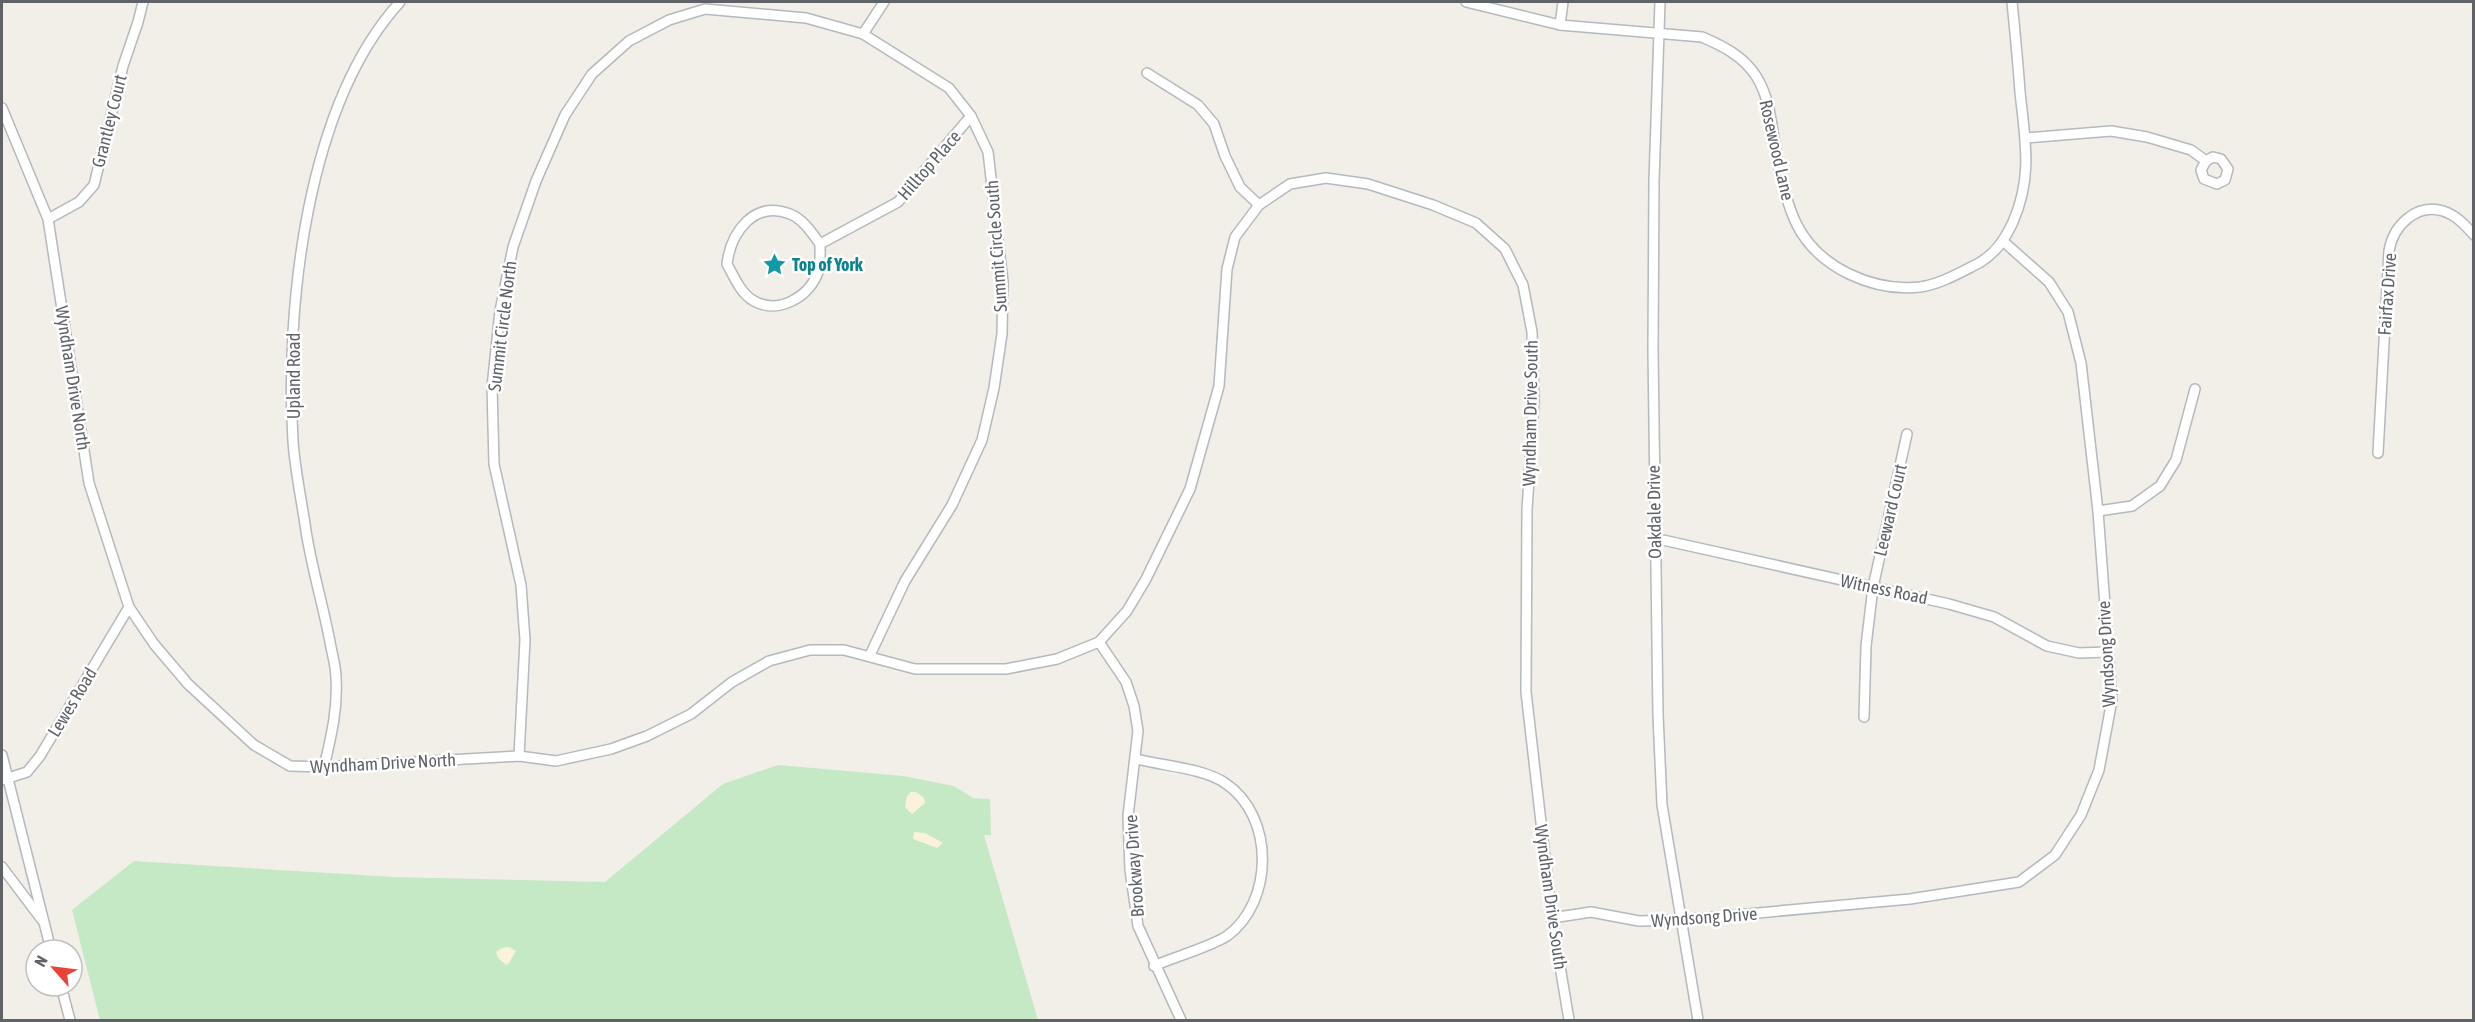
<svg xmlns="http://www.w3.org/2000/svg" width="2475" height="1022" font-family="'Asap Condensed',sans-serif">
  <rect width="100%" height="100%" fill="#f1efe8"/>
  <polygon fill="#c5e8c5" points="778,765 903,776 954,786 973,798 990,799 991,835 984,835 1038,1020 100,1020 72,910 134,861 394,877 605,882 723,784"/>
  <g fill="#fbf3d9">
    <polygon points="911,792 916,792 924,798 925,803 912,814 905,807 907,796"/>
    <polygon points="914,832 925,833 943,843 937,848 913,839"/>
    <polygon points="509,947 516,951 509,963 506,965 498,958 496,952 502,948"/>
  </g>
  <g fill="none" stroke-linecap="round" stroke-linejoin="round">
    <defs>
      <g id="minor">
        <path d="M 1466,2 L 1560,25 L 1702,37 C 1723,46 1743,56 1756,76 C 1774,104 1772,142 1780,173 C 1784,190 1789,209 1797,225 C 1819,268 1873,292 1920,287 C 1941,284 1961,272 1979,263 C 1996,253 2005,239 2013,222 C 2033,176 2025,140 2020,92 C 2018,62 2015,32 2012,2"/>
        <polyline points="1660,2 1654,181 1653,350 1658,715 1662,805 1698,1020"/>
        <polyline points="1560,25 1563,2"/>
        <polyline points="863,34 884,2"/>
        <polyline points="1147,73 1198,105 1214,124 1225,156 1240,187 1259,205"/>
        <polyline points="2,108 48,219 89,483 129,607 154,644 188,684 254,745 290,766 324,767 519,756 556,761 611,749 647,736 691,714 732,682 769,661 810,650 844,650 915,669 1006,669 1057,659 1099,642 1127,611 1146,579 1190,489 1219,386 1227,269 1235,237 1259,205 1290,184 1326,178 1368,184 1433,205 1476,223 1505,249 1523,285 1532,332 1534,401 1527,510 1526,692 1552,918 1569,1020"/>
        <polyline points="2025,138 2111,131 2147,137 2191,150 2206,161 2213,157 2221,159 2228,169 2225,180 2217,184 2204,179 2201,170 2206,161"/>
        <polyline points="48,219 79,202 94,185 123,66 138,22 143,2"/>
        <path d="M 820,244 C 820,253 821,263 818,272 C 810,296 779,315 754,301 C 741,294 734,277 727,264 C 731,232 754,200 790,214 C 803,219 812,233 820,244 L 898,202 L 971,116"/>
        <path d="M 2378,453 L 2389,251 C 2393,226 2416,203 2443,211 C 2456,215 2465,225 2474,235"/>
        <polyline points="2098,511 2132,506 2160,486 2176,460 2195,389"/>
        <polyline points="1654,538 1949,604 1994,617 2047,646 2079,653 2108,652"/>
        <polyline points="1099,642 1126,682 1134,706 1138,731 1128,816 1130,870 1138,926 1181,1020"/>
        <polyline points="1864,717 1866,646 1873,587 1907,434"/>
        <polyline points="2,755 51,950"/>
        <polyline points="519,756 525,640 521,585 494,464 492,387 500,311 513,247 536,181 565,115 592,74 629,41 669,20 705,9 806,18 863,34 949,88 971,116 988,152 1003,282 1002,334 994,388 982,440 952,505 905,581 870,655"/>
        <path d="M 1137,759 C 1163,766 1203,768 1225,783 C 1275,816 1274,902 1227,936 C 1210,947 1174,957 1154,966"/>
        <path d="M 324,767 C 331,737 338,709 336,678 C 336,666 332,654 330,642 C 323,605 312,569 306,531 C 302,502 295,471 293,441 C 285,308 306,105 400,2"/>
        <polyline points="2,780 27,772 40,756 129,607"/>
        <polyline points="2,867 42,920"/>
        <polyline points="1552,918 1591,912 1639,921 1681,920 1910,899 2019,882 2055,855 2081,815 2099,770 2112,700 2098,511 2081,363 2068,312 2049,282 2004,242"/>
        <polyline points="61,986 70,1020"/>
      </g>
    </defs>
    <use href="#minor" stroke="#b5b8bc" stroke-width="12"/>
    <use href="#minor" stroke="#fff" stroke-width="9"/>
  </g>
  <defs>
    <symbol id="sight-bare" viewBox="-9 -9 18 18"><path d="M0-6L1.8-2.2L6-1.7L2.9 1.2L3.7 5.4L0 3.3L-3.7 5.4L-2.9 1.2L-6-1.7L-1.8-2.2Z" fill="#0f9aa8" stroke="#fff" stroke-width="2.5" paint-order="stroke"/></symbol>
  </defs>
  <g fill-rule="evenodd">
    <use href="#sight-bare" x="758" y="248" width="33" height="33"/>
  </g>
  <g text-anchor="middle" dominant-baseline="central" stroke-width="5" stroke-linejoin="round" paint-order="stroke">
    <g font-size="18" fill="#5f6368" stroke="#fff">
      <text transform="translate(109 121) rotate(-76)">Grantley Court</text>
      <text transform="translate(1777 150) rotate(77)">Rosewood Lane</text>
      <text transform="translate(929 165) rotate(-49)">Hilltop Place</text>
      <text transform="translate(996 246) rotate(-94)">Summit Circle South</text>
      <text transform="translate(2387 294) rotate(-86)">Fairfax Drive</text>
      <text transform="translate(502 326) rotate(-83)">Summit Circle North</text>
      <text transform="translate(293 376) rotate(-90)">Upland Road</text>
      <text transform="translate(73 378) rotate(81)">Wyndham Drive North</text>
      <text transform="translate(1530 413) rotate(-89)">Wyndham Drive South</text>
      <text transform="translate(1890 510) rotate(-77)">Leeward Court</text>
      <text transform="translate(1654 512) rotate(-91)">Oakdale Drive</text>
      <text transform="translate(1884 589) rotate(12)">Witness Road</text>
      <text transform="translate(2106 654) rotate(-93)">Wyndsong Drive</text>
      <text transform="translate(72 702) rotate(-59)">Lewes Road</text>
      <text transform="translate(383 763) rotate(-3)">Wyndham Drive North</text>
      <text transform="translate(1134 866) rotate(-94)">Brookway Drive</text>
      <text transform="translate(1551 897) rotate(82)">Wyndham Drive South</text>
      <text transform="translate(1704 917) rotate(-4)">Wyndsong Drive</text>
    </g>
    <g font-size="18" font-weight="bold" fill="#0d838f" stroke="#fff" text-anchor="start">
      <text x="792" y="264">Top of York</text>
    </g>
  </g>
  <rect width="2475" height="1022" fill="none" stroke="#5f6368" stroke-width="6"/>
  <g transform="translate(54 968) rotate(298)"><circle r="28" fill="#ffffff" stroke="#bfc1c3" stroke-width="1.5"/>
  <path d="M0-4.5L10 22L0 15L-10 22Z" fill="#ea4335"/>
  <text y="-9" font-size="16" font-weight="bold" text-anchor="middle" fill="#5f6368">N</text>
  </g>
</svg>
